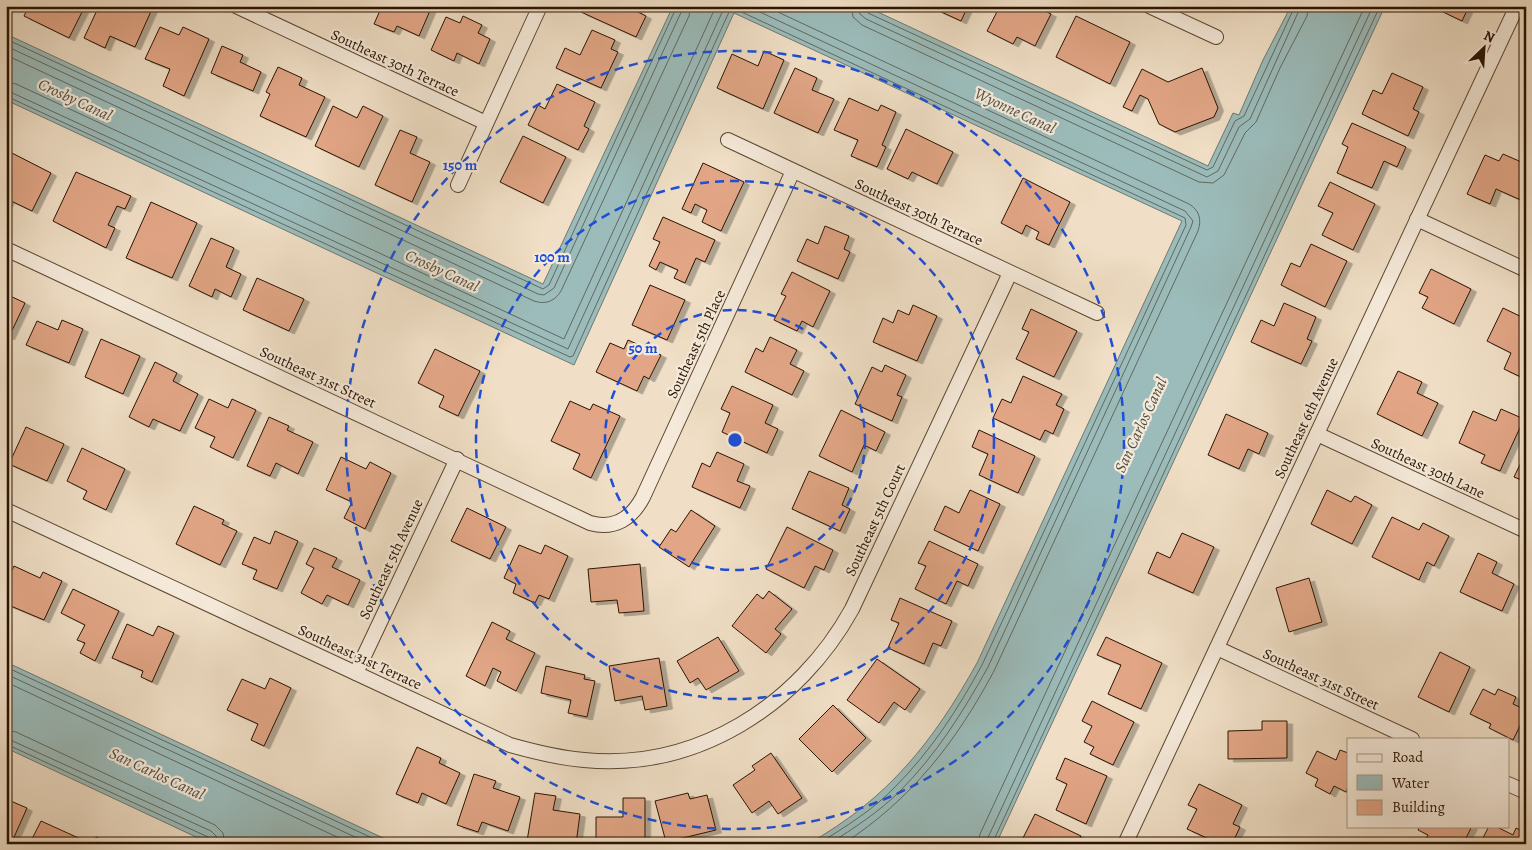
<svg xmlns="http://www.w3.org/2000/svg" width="1532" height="850" font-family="Alegreya,serif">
  <defs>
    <filter id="shadow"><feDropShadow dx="5.5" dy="3" stdDeviation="0" flood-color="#0004"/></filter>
  </defs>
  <rect width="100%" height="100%" fill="#f0dfc6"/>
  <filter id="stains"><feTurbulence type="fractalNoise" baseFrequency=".004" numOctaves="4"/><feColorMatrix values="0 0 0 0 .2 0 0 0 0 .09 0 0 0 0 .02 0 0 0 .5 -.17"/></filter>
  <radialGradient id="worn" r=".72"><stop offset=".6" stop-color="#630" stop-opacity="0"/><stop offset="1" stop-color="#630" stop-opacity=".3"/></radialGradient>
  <g fill="#9bbcbb" stroke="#6e7870">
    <path d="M 673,6 L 865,6 L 1208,166 L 1233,113 L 1239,115 L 1263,60 L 1291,6 L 1385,6 L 996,844 L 808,844 C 889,798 933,742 977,663 L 1182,221 L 734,13 L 574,365 L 6,100 L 6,34 L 543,284 Z"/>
    <polygon points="6,662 396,844 211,844 6,748"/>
  </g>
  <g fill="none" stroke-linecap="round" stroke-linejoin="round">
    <g stroke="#62685e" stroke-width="1">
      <path d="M 747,6 L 1185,211 L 1193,221 L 1191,227 L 988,667 C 963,712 936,755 900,791 C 879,812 854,828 829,844"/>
      <path d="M 765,6 L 1189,204 C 1199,210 1202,219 1198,231 L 994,671 C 956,742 912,799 843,844"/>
      <polyline points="851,6 853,17 862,25 1199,182 1213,183 1224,175 1245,133 1256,122 1280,68 1307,16 1309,6"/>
      <polyline points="858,6 860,14 866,19 1207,177 1218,171 1239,127 1250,119 1301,6"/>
      <polyline points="865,6 868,13 1207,170 1213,167 1235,121 1244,116 1295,6"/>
      <polyline points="6,39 543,289 549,285 677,6"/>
      <polyline points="6,46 538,294 544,295 554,288 684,6"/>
      <path d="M 6,55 L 534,301 C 546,305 555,301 561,291 L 689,16 L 691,6"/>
      <polyline points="6,82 16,84 564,339 716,6"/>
      <polyline points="6,90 568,349 725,6"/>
      <path d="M 6,96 L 570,357 L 573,356 L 729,12 L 733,8 L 1185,218 L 1186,225 L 982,665 C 958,709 931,751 895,787 C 873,810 845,827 818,844"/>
      <polyline points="6,667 385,844"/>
      <polyline points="6,674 370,844"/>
      <polyline points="6,682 352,844"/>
      <polyline points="6,730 16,732 215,825 223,833 225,844"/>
      <polyline points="6,738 211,831 216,836 218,844"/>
      <polyline points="6,744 208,837 211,844"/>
      <polyline points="978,844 980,834 1365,6"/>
      <polyline points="985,844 1373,6"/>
      <polyline points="992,844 1380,6"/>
    </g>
  </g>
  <g fill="#e2a686" stroke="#2a1300" filter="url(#shadow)">
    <polygon points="29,6 85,6 69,38 24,16"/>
    <polygon points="99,6 147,6 152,9 135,47 110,36 105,48 84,38"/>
    <polygon points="382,6 432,6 419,36 397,26 394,32 374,24"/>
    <polygon points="584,6 638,6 636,11 646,16 636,37 581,12"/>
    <polygon points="939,6 968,6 961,21 937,10"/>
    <polygon points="1000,6 1035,6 1051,14 1035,46 1017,37 1013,44 987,31"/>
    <polygon points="1446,6 1469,6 1462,21 1443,12"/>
    <polygon points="463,16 482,25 478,33 490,39 479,64 457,53 454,61 431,50 446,17 460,23"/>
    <polygon points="1076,16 1130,42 1110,84 1056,57"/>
    <polygon points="160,27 179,35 183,27 209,39 184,96 163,86 170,69 145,59"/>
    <polygon points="592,30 615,40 611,49 618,52 601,88 556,68 565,48 580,55"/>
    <polygon points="222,46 243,55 240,62 261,72 253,91 211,73"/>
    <polygon points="764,51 784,60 763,109 717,88 732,54 758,66"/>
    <polygon points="278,67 302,78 299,85 325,97 306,137 260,116 270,94 266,92"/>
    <polygon points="795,68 817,78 812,90 834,99 818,133 774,113"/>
    <polygon points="1202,68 1218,108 1214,117 1175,132 1159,124 1148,99 1140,95 1132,111 1123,107 1142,69 1168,82"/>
    <polygon points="1392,73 1423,87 1413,109 1419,112 1408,136 1362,114 1373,90 1382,94"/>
    <polygon points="557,84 595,102 584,126 589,129 578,150 528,125 538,105 545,109"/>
    <polygon points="849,98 878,111 881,105 896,112 882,145 886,147 877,167 851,156 858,140 834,130"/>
    <polygon points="333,106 357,118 363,106 383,116 359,167 315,146"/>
    <polygon points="1352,123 1406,147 1397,167 1384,161 1372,188 1337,173 1348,147 1342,144"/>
    <polygon points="906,129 953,152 937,184 912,172 908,179 887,169"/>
    <polygon points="400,130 417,137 410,153 430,162 412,202 375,185"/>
    <polygon points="523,136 566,157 543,203 500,182"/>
    <polygon points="6,150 51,173 32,211 9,200 6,206"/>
    <polygon points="1503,154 1526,164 1526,194 1523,201 1496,189 1490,204 1467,194 1485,155 1499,161"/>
    <polygon points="703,163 744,182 721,231 702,222 707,210 695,204 691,213 682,209"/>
    <polygon points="76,172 131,196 125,209 117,206 108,225 115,228 106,248 53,221"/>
    <polygon points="1023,178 1070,202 1049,245 1036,239 1039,232 1026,225 1022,234 1001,223"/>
    <polygon points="1330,182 1375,204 1353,250 1322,235 1333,213 1318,206"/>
    <polygon points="151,202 197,223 172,278 126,258"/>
    <polygon points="663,217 715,240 705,262 696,258 685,283 674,278 678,270 660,262 656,270 649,266 660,242 653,239"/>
    <polygon points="825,226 849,236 844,249 850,252 838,279 797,261 807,239 818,244"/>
    <polygon points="211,238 234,248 226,267 241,274 231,297 215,289 212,297 189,286"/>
    <polygon points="1311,244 1347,261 1325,307 1281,285 1291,263 1300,267"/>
    <polygon points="1431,269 1471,289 1454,324 1422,308 1428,297 1419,293"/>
    <polygon points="792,272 830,291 813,327 802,321 797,331 774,320 786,296 781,294"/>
    <polygon points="257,278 304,299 289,331 243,310"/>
    <polygon points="650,285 685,300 667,340 632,325"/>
    <polygon points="6,294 25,303 9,337 6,335"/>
    <polygon points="1284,303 1316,317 1307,339 1312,341 1301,364 1251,342 1261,320 1274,326"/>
    <polygon points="913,305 937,316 917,361 873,342 883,318 893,323 898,310 909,315"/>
    <polygon points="1503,308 1526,319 1525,379 1504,369 1511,353 1487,341"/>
    <polygon points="1031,309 1077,331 1054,377 1016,359 1029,332 1022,329"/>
    <polygon points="62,320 83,329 69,363 26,345 37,321 58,330"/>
    <polygon points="770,337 797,350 790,364 804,371 792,395 745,372 756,348 763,352"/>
    <polygon points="101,339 140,356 123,394 85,377"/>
    <polygon points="628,340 661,355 649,379 644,376 637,391 596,372 610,343 624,349"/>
    <polygon points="435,349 480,371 458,416 439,407 444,396 418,383"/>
    <polygon points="155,362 177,373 173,381 198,394 180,431 153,419 149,427 129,417"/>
    <polygon points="885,365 906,375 897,395 902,397 892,421 855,404 872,367 882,372"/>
    <polygon points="1398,371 1422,382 1417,393 1438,403 1422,436 1377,414"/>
    <polygon points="1023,376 1062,394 1056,405 1064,409 1053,434 1045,430 1040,440 993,418 1002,399 1011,403"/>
    <polygon points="732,386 773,405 765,423 778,429 767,453 722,432 730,413 721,409"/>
    <polygon points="209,399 228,408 232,399 256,410 233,458 210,447 215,437 195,428"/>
    <polygon points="570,401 590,410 593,404 620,416 591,478 573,469 580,454 551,441"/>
    <polygon points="1501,409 1524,419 1500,471 1481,463 1485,455 1459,443 1473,411 1496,421"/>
    <polygon points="841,410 885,432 876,451 864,445 852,472 819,456"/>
    <polygon points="1226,414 1268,433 1259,454 1248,449 1239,469 1208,455"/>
    <polygon points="269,417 289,426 287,430 313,442 298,474 276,463 270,476 247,466"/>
    <polygon points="26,427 64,444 47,481 9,464"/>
    <polygon points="979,430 1035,456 1018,493 979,475 988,454 972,447"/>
    <polygon points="82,448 125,469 106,510 83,499 87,491 67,481"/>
    <polygon points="717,452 744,464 737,481 750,486 740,508 692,487 702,463 710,467"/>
    <polygon points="1526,452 1526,482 1514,477"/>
    <polygon points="341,457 366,469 370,462 391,473 365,529 344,518 352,502 326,490"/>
    <polygon points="809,471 849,488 842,505 850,509 840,531 792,509"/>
    <polygon points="970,490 1000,504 978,551 934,530 945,506 959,513"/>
    <polygon points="1327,490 1351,502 1355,496 1372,505 1352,544 1311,524"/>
    <polygon points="194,506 224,520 222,524 237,531 220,565 176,544"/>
    <polygon points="467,508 506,527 490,559 451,541"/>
    <polygon points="691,510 715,526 689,567 659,547 671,529 676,532"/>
    <polygon points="1392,517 1419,530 1423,523 1449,536 1434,566 1427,562 1419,580 1372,557"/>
    <polygon points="787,527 833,550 824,570 815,566 804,588 766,569"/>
    <polygon points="275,531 298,541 277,589 253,579 257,570 242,564 254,537 270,544"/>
    <polygon points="1182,533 1214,547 1193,593 1148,573 1157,552 1170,558"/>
    <polygon points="929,541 978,564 968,586 957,581 946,604 915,589 926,566 918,563"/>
    <polygon points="519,545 541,554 545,545 568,556 549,599 539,595 535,603 513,593 516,584 504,578"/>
    <polygon points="314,548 337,558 332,567 360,580 348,605 327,595 322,604 301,593 314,568 306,564"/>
    <polygon points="1478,553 1497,562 1492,573 1514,584 1502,611 1460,592"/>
    <polygon points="640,564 644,611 619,613 617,600 591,602 588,569"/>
    <polygon points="14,566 40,578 43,572 62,581 44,620 6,604 6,583"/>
    <polygon points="1309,578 1322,622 1289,632 1276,588"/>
    <polygon points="73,589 119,611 95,661 80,653 85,643 77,640 85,625 61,613"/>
    <polygon points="769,591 792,609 775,629 781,634 766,653 732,626 757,594 763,599"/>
    <polygon points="900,598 952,621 941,646 933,643 924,664 888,648 899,623 891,620"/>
    <polygon points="1526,604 1526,620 1520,617"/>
    <polygon points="492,622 510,631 506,639 535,653 516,691 497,681 501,672 493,668 485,686 466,676"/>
    <polygon points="127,624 153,636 158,626 174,633 152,682 141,677 143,671 112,658"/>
    <polygon points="718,637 739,671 706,690 698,678 690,683 677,661"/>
    <polygon points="1106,637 1162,663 1141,709 1108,694 1121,665 1097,655"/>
    <polygon points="1440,652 1470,667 1449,712 1418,697"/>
    <polygon points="659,658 667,706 645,710 642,696 615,701 609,666"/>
    <polygon points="877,659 920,689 905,710 894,702 879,723 847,700"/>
    <polygon points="546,666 585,675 584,679 595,681 587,717 568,713 571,700 541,693"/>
    <polygon points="270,678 291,688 264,746 251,740 258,724 227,710 242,679 265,689"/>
    <polygon points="1483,689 1495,695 1498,689 1516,697 1513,704 1526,710 1526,714 1513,740 1489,728 1491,724 1470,714"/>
    <polygon points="1092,701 1134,722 1113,765 1090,754 1094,747 1084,742 1092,726 1082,721"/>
    <polygon points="833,705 866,738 832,772 799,739"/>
    <polygon points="1262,721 1287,721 1287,758 1228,759 1228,731 1262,730"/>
    <polygon points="417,747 441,758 439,763 460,773 446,804 422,793 418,803 396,794"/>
    <polygon points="1340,750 1348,753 1348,787 1346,792 1334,786 1330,794 1315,786 1318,779 1306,773 1317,751 1336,760"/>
    <polygon points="771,753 802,798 778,814 769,801 752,813 733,785 755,770 752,766"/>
    <polygon points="1065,758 1107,776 1086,824 1056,810 1067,784 1056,779"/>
    <polygon points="474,774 496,781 493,788 520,797 508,831 482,822 478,832 457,825"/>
    <polygon points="1199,784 1242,805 1233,824 1240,827 1232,844 1206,844 1209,839 1187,829 1197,809 1188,805"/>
    <polygon points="535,793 556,796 553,810 580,814 576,844 527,841"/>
    <polygon points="688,793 690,799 707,795 716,830 666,842 655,801"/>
    <polygon points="623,798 645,798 645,844 596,844 596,817 623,817"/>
    <polygon points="6,799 27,808 11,844 6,844"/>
    <polygon points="1035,814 1081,836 1077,844 1020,844"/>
    <polygon points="41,821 83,840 82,844 21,844 24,838 31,841"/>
    <polygon points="1420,826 1472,826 1463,844 1428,844 1424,842 1428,835 1418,830"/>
    <polygon points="1489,826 1495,826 1513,835 1516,828 1526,833 1526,844 1480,844"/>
    <polygon points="96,837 111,844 93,844"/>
  </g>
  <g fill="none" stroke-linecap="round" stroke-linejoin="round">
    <defs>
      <g id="street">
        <polyline points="236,6 486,123"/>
        <polyline points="1149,6 1216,37"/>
        <polyline points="728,140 1097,313"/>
        <polyline points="458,185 540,6"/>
        <polyline points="1417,219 1526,270"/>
        <path d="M 6,249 L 590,523 C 615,530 632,518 643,497 L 793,171"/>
        <polyline points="1317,434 1526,531"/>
        <path d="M 6,510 L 510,745 C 535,752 559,758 584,760 C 697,771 799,705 852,609 L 1010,273"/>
        <polyline points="1217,648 1412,739"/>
        <polyline points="356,673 457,459"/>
        <polyline points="1508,784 1526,792"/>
        <polyline points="1125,844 1517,6"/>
      </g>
    </defs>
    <use href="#street" stroke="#5c4632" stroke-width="16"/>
    <use href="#street" stroke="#f5eada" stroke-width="14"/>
  </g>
  <g fill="none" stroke="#1d4ed8" stroke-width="2.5" stroke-dasharray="9 6">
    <circle cx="735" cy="440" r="130"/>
    <circle cx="735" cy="440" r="259"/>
    <circle cx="735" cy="440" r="389"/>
  </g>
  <g text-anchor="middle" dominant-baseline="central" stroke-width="4.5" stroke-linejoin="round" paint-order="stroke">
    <g font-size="15" fill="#2a1300" stroke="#f5eada">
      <text transform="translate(395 63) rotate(25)">Southeast 30th Terrace</text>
      <text transform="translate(919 212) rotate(25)">Southeast 30th Terrace</text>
      <text transform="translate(696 344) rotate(-65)">Southeast 5th Place</text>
      <text transform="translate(318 377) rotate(25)">Southeast 31st Street</text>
      <text transform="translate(1306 418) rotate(-65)">Southeast 6th Avenue</text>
      <text transform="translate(1428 468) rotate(25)">Southeast 30th Lane</text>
      <text transform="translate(875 520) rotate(-65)">Southeast 5th Court</text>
      <text transform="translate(391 559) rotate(-65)">Southeast 5th Avenue</text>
      <text transform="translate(360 657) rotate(25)">Southeast 31st Terrace</text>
      <text transform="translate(1321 679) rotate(25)">Southeast 31st Street</text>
    </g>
    <g font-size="16" font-style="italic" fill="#524e41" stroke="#f5eada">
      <text transform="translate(75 100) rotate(25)">Crosby Canal</text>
      <text transform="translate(1015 111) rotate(25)">Wyonne Canal</text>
      <text transform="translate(442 271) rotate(25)">Crosby Canal</text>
      <text transform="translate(1141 425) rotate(-65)">San Carlos Canal</text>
      <text transform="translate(157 774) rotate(25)">San Carlos Canal</text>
    </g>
  </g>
  <circle cx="735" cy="440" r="8" fill="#1d4ed8" stroke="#f5eada" stroke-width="2.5"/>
  <g font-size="15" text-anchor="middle" font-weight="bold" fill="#1d4ed8" stroke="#f5eada" stroke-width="4.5" stroke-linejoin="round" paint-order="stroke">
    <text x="460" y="170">150 m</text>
    <text x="552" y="262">100 m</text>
    <text x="643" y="353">50 m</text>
  </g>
  <rect width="1532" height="850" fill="none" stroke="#f0dfc6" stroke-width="25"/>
  <rect x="8" y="8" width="1517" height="835" fill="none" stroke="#2a1300" stroke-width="2.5"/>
  <rect x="12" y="12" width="1507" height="825" fill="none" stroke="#2a1300"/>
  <rect x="1347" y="738" width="162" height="90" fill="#f5eada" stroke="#a49483"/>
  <rect x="1357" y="754" width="25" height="8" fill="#f5eada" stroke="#a49483"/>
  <text x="1392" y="762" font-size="15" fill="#2a1300">Road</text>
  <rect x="1357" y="775" width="25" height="15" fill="#9bbcbb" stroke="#a49483"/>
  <text x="1392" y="788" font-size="15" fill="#2a1300">Water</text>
  <rect x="1357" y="800" width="25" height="15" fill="#e2a686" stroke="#a49483"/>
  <text x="1392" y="812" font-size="15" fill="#2a1300">Building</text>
  <g transform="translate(1484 48) rotate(25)" stroke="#f5eada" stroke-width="4" paint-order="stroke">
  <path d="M0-4L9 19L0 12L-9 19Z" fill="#2a1300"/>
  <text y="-8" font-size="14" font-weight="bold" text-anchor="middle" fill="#2a1300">N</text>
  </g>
  <rect width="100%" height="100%" filter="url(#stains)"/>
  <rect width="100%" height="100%" fill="url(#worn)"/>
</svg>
